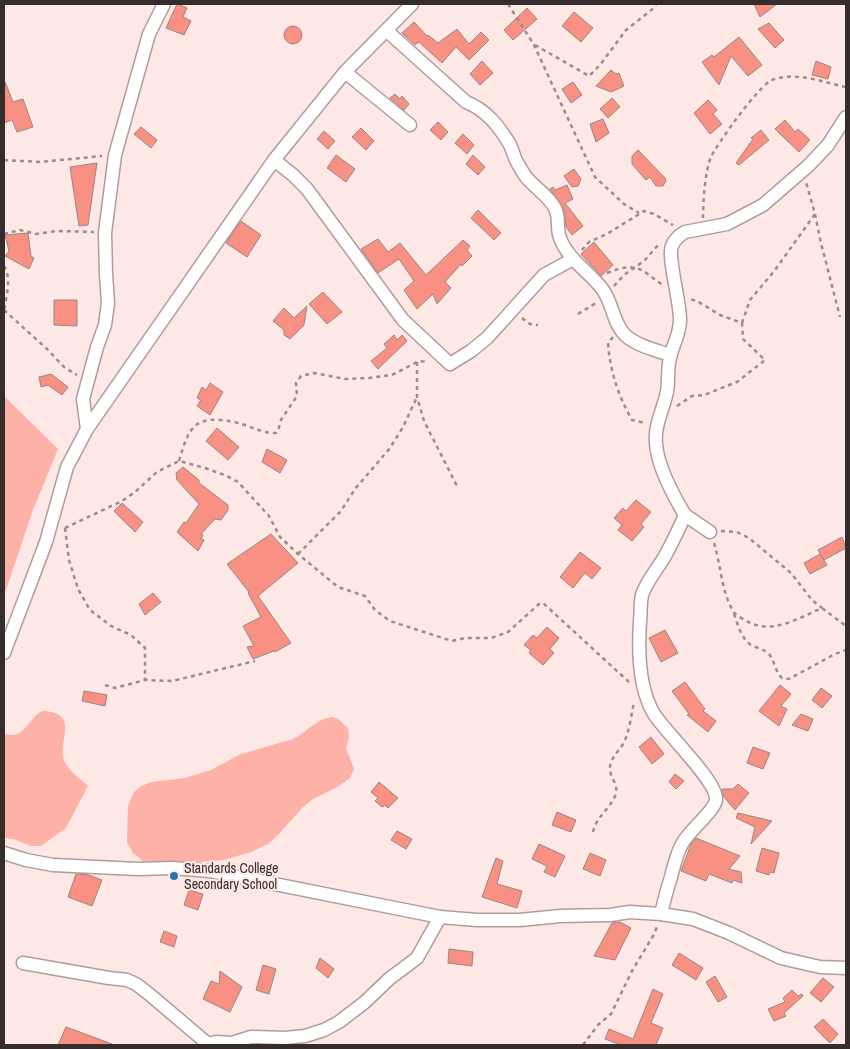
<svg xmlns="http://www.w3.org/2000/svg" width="850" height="1049" font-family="'Archivo Narrow',sans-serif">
  <rect width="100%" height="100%" fill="#fde8e5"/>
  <g fill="#feb1a6">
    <polygon points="4,396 58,449 33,510 4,596"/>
    <path d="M 44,711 C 81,714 57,741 64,760 C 68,771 80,778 88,786 L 66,828 L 41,846 L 31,846 L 13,839 L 4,838 L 4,737 L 6,734 C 27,740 28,715 44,711 Z"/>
    <path d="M 332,717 L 338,719 L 348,728 L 349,737 L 346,748 L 354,769 L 350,778 L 339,786 L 313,799 L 303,807 L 277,836 L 268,844 L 251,852 L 224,860 L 200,862 L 143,861 L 133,853 L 127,842 L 128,806 L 134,792 L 141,786 L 152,782 L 185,778 L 211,770 L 241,754 L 293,739 C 307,732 316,719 332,717 Z"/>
  </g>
  <g fill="#f89184" stroke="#998683">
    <polygon points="177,4 187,8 183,17 191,21 184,35 166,28"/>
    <polygon points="754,4 777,4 760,17"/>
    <polygon points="527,8 537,19 513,40 504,30"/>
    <polygon points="574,12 593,28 581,42 562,26"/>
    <polygon points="414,22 427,36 428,35 438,43 457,29 469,44 481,32 489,40 469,60 456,47 442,63 419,42 415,45 402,33"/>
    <polygon points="769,23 784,40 775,48 758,29"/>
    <circle cx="293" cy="35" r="9"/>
    <polygon points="739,37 762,65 748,76 731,56 719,85 702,62 712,55 714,57"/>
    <polygon points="482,61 493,73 480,85 470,74"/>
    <polygon points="816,61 831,67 828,79 812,75"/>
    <polygon points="611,70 616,74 619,73 624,86 611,92 596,86"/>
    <polygon points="4,82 5,82 13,102 23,99 33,127 17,132 12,120 4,123"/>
    <polygon points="573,82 582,95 571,103 562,89"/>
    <polygon points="395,94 400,99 402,96 409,104 404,110 390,98"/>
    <polygon points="612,98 620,107 608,118 600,109"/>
    <polygon points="708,100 717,110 713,114 722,124 710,134 694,113"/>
    <polygon points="603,119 609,133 596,142 590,124"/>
    <polygon points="785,120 795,132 798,129 810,140 799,152 775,129"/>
    <polygon points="438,122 448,132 441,140 430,130"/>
    <polygon points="141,127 157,140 151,148 134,134"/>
    <polygon points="361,128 374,141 366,150 352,137"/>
    <polygon points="761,130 769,140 739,165 736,163 753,139 751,138"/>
    <polygon points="324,131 335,141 328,149 317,139"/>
    <polygon points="463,134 474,145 467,154 455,143"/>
    <polygon points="638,150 665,178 666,181 663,186 656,186 650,177 646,180 632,164 632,156"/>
    <polygon points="336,155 355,169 346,182 327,168"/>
    <polygon points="473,155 485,167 478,175 466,164"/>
    <polygon points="97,163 88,225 79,226 70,167"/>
    <polygon points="574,169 581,179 578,186 572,187 564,176"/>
    <polygon points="567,185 573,199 565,203 583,226 572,235 566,227 565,215 562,205 550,189 553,187 555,190"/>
    <polygon points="478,210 501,233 494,240 471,218"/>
    <polygon points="241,221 261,235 247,257 226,243"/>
    <polygon points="28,233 31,256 34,258 29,269 5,256 9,251 5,235"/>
    <polygon points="378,239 388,252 400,243 426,275 463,240 470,246 467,250 472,256 462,266 461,264 445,282 451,288 437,304 433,294 417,309 404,290 414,281 399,259 378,273 361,249"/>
    <polygon points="594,242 613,265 601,276 581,254"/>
    <polygon points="323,292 342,312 327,324 309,304"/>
    <polygon points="54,300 77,300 77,326 54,325"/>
    <polygon points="307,306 304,325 290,339 284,335 284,330 273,321 284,308 294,318"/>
    <polygon points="394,335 397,340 402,335 407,341 378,369 371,361 387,348 384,344"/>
    <polygon points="51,374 68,387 62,395 48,385 41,387 39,377"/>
    <polygon points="210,383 223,392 210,415 197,406 201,400 197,398 202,387 206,390"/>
    <polygon points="217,428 239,447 228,460 206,441"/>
    <polygon points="267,449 287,460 280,473 262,462"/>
    <polygon points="183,467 199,480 199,483 228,505 228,510 221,520 215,519 201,534 203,535 201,539 204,540 198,551 177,532 184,522 186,523 199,504 177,480 176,473"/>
    <polygon points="636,500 651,512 641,524 644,527 632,541 618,530 622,525 614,518 623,508 626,511"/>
    <polygon points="122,503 143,522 135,532 114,511"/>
    <polygon points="271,534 298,563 258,596 291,643 275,652 274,651 253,659 247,647 254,646 243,626 261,617 248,593 249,592 227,564"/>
    <polygon points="842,537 846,548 824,560 818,550"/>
    <polygon points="580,552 601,568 592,579 585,573 573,588 560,577"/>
    <polygon points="820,554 827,565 810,574 804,563"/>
    <polygon points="153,593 161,602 145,615 139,604"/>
    <polygon points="547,627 559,638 550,649 554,653 543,665 529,653 531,650 524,645 533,635 537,638"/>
    <polygon points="665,630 678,653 661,662 649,638"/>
    <polygon points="685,682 705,709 703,711 716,721 708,732 687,715 689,714 672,691"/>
    <polygon points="780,685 791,694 781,706 787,709 779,726 759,711"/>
    <polygon points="821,688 832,696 822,708 812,700"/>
    <polygon points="84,691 107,695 105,706 82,701"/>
    <polygon points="801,714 813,719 808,731 792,725"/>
    <polygon points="651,737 664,754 652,764 639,747"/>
    <polygon points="753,747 770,753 763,769 747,763"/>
    <polygon points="675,774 684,781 676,789 669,782"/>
    <polygon points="379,782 398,798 388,808 385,805 382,807 375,801 378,798 371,792"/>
    <polygon points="738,784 749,793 735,810 724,797 722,789 733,789"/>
    <polygon points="557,812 576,820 571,832 552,825"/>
    <polygon points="738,813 772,821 751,844 755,827 736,818"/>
    <polygon points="397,831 412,839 406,849 391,840"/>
    <polygon points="696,838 740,856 729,869 741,872 742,883 733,880 732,883 709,874 706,881 681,871 691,844"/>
    <polygon points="539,844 565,856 555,877 544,872 547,866 532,859"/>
    <polygon points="762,848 779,853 774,873 770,872 769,875 756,871"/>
    <polygon points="590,853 606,860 600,876 583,869"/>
    <polygon points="496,858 503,861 497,884 522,891 517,908 482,897"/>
    <polygon points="76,874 89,875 102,880 92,906 68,897"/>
    <polygon points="189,890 203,894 198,910 184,905"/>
    <polygon points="620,922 631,928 615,960 594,956 612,923"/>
    <polygon points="164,931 177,936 174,947 160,942"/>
    <polygon points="449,949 473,952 472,966 448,963"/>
    <polygon points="679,953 703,968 696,980 672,965"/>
    <polygon points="320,958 334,969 328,978 316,968"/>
    <polygon points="263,965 276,969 269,994 256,990"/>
    <polygon points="220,971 242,987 230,1012 203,999 211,981 219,984"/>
    <polygon points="715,976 727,997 718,1002 706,982"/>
    <polygon points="823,978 834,987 821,1002 810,993"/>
    <polygon points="653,989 663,994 651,1023 663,1028 656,1045 621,1045 605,1039 609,1029 633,1039"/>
    <polygon points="792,990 798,996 802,994 803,996 784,1013 786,1016 774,1021 768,1009 785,1002 783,998"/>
    <polygon points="823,1019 838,1034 830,1043 814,1027"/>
    <polygon points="66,1027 112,1044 112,1045 58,1045"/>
  </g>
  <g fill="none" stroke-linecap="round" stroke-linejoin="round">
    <defs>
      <g id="minor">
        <path d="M 387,31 L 466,102 C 486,110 498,125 509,143 C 513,150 514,158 518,164 C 521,169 523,173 526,177 C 535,188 548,195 555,208 C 560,218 556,228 560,238 C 568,260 590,272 603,290 C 613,304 613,323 625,335 C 637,346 656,350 670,355"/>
        <polyline points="345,72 410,125"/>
        <polyline points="274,160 293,175 307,189 403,320 450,364 471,351 487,338 544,275 573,259"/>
        <polyline points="87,429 83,399 97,347 105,325 108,303 106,274 105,233 115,155 149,34 164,4"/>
        <polyline points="685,515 710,532"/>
        <polyline points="4,653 46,542 67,467 87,429 274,160 345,72 412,4"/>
        <polyline points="4,853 26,860 53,865 138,869 172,868 210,871 440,917 477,920 520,920 560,916 610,915 630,912 661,914 693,919 729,933 781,958 820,967 846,968"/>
        <path d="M 661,914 C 664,901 667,889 671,877 C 674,866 676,855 682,844 C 688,832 715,810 716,800 C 718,782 666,733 654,714 C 639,689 638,651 640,622 C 641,613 640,604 642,595 C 646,582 658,568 665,556 C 672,543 679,529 685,515 C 673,495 658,468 656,444 C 654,426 663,410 667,392 C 669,381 667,369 670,358 C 673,344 679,337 680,321 C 681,305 667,256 672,246 C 674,240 680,235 685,232 L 727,224 L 763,205 L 808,166 L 828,145 L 846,117"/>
        <polyline points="23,963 109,978 127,980 136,984 149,994 208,1044"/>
        <polyline points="205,1045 216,1042 232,1043 251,1037 285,1038 305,1036 324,1030 339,1022 365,1002 389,979 417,958 440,917"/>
      </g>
    </defs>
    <use href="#minor" stroke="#b09d9a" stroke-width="15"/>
    <g stroke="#9b8d8b" stroke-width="2.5" stroke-dasharray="4 4" stroke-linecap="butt">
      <polyline points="508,4 534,45 595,177 624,204 639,213"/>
      <polyline points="535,45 589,76 600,65 626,30 654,8 656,4"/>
      <polyline points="4,160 40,162 102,156"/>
      <polyline points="815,214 821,243 840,317"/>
      <path d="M 703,218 C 703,203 705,170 711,157 C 717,144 760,84 772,80 C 796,71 822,82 846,87"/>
      <polyline points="4,234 20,230 36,234 57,231 94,232"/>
      <polyline points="582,250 589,242 607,234 644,211 654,214 673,225"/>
      <path d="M 4,266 C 12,278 6,297 4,311"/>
      <path d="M 607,273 C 623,267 634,263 649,275 C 654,278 657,282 662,284"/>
      <polyline points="614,286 624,275 644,261 659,244"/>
      <polyline points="4,310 47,349 64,367 77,375"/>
      <polyline points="578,314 596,303"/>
      <polyline points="522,318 530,324 538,325"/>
      <polyline points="742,323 750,300 775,270 815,214 806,182"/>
      <path d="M 613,337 L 608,343 C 610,371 618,395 632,420 L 645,423"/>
      <polyline points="417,362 417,397 424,421 458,488"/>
      <polyline points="677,406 692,396 704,395 737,382 765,360 743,339 742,323 720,315 697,301 690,299"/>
      <path d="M 179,461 C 189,427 194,414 234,422 C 249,425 260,433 276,433 L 278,431 L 281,420 L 297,396 L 296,383 L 301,376 L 314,373 L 345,379 L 369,378 L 392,375 L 419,361 L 428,362"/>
      <polyline points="65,528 122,501 135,492 157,472 179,461 183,462 205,468 227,476 238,482 269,516 280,537 298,554 338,587 365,596 375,610 390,621 452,641 465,638 491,638 508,632 539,604 543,603 630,683"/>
      <polyline points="65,528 69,560 78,589 90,610 111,626 131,635 145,648 145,680"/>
      <polyline points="721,531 737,532 749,538 791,573 812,600 822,608"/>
      <path d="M 714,543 C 721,565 721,590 733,611 C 735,615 741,618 745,620 C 770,636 797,619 822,608 L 846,626"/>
      <polyline points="298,554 341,511 355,489 390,448 403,427 417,397"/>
      <path d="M 734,614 C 738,625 741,638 751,645 C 757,648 764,649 769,654 C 775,662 775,671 782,678 L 789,679 L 835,654 L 846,650"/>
      <polyline points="105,685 115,688 145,680 172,681 255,661"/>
      <path d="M 593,832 C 596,817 609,810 615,796 C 620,784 609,778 610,767 C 611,756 621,750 625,740 C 630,729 631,715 634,703"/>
      <polyline points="583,1045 598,1025 611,1014 632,971 653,936 657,927"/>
    </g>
    <use href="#minor" stroke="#fff" stroke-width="12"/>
  </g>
  <circle fill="#227aa9" stroke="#fde8e5" stroke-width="2" cx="174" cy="876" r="5"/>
  <g text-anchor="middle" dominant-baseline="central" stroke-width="4" stroke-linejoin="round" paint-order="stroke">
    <g font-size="14" fill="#352d2c" stroke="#fde8e5" text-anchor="start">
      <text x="184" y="868">Standards College<tspan x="184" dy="16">Secondary School</tspan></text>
    </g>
  </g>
  <rect width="850" height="1049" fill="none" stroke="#352d2c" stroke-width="10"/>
</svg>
